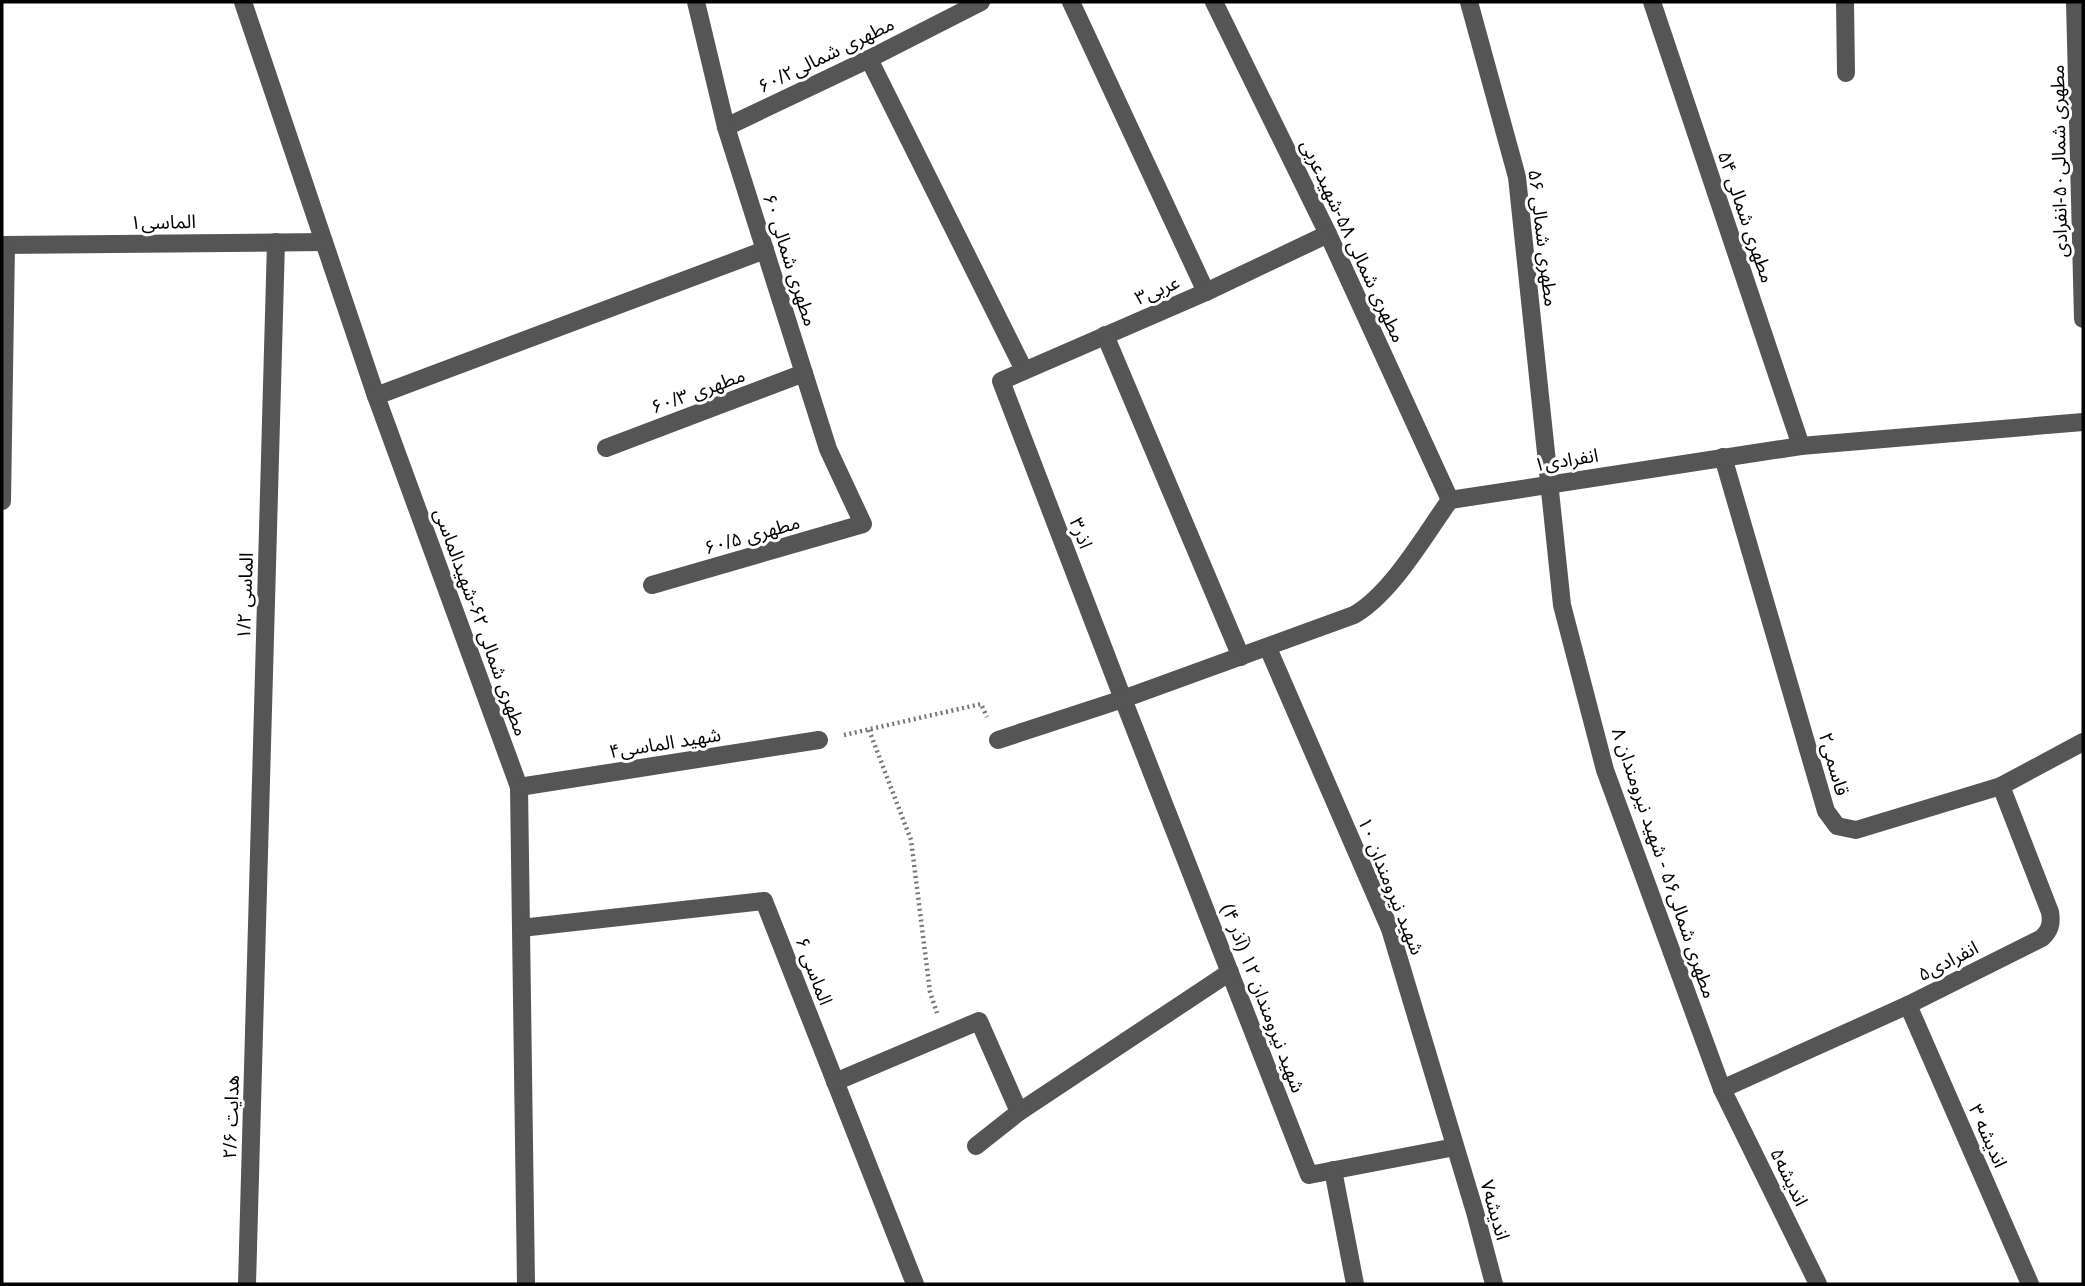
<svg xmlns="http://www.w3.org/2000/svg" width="2085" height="1286" font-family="Helvetica,'Noto Sans Arabic',sans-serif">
  <rect width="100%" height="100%" fill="#fff"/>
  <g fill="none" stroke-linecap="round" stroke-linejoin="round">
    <g stroke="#777" stroke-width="4.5" stroke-dasharray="2 3.5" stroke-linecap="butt">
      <polyline points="869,730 911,840 930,992 937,1013"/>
      <polyline points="844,735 981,704 987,717"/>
    </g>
    <g stroke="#555" stroke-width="18">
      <polyline points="243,2 376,396 519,787 526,1284"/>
      <polyline points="1071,2 1206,292"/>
      <polyline points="1214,2 1328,234 1450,500"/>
      <polyline points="1469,2 1517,177 1562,605 1605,770 1722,1089 1818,1284"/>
      <polyline points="1652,2 1801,446"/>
      <polyline points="1845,2 1846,73"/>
      <polyline points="2075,2 2083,319"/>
      <polyline points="869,59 1024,370"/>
      <polyline points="726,127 869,59 981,2"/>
      <polyline points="1328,234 1206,292 1001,381 1123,699 1309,1175 1455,1147"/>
      <polyline points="2,245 324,242"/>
      <polyline points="1105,335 1241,657"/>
      <polyline points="376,396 765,250"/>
      <polyline points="606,448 804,373"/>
      <polyline points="1723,457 1826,811 1837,826 1856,830 2001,786 2083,742"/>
      <polyline points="2,501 6,245"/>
      <polyline points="652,585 863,524 828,449 726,127 696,2"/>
      <polyline points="1268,648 1390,929 1475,1212 1494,1284"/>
      <path d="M 998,740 L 1123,699 L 1354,615 C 1392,593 1424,536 1450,500 L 1801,446 L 2083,422"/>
      <polyline points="519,787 819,740"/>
      <polyline points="521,928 764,901 915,1284"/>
      <polyline points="1908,1005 2030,1284"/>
      <polyline points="835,1082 979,1021 1019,1112 1230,972"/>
      <path d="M 1722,1089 L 1908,1005 L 2042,938 C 2050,930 2052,924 2050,912 L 2001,786"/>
      <polyline points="976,1146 1019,1112"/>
      <polyline points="1333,1170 1355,1284"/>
      <polyline points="247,1284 276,242"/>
    </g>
  </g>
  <g text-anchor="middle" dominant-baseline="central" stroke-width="6" stroke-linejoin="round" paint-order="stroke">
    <g font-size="19" fill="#000" stroke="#fff">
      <text transform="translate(826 55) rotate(-26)">مطهری شمالی۶۰/۲</text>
      <text transform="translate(2059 161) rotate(-91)">مطهری شمالی۵۰-انفرادی</text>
      <text transform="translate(1746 217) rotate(71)">مطهری شمالی ۵۴</text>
      <text transform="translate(163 222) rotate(-1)">الماسی۱</text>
      <text transform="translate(1543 238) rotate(83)">مطهری شمالی ۵۶</text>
      <text transform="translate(1353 241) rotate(65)">مطهری شمالی ۵۸-شهیدعربی</text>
      <text transform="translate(790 260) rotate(72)">مطهری شمالی ۶۰</text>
      <text transform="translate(1157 290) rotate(-23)">عربی۳</text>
      <text transform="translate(698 391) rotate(-20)">مطهری ۶۰/۳</text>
      <text transform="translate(1566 460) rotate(-9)">انفرادی۱</text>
      <text transform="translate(1081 533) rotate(69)">اذر۳</text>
      <text transform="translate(752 535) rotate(-16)">مطهری ۶۰/۵</text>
      <text transform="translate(245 596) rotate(-88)">الماسی ۱/۲</text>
      <text transform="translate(481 622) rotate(70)">مطهری شمالی ۶۲-شهیدالماسی</text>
      <text transform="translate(665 743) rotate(-9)">شهید الماسی۴</text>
      <text transform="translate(1834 764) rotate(74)">قاسمی۲</text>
      <text transform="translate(1664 863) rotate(71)">مطهری شمالی۵۶ - شهید نیرومندان ۸</text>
      <text transform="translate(1391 886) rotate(68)">شهید نیرومندان ۱۰</text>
      <text transform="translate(1948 961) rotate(-27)">انفرادی۵</text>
      <text transform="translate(814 971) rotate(69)">الماسی ۶</text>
      <text transform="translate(1263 998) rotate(69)">شهید نیرومندان ۱۲ (آذر ۴)</text>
      <text transform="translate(231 1117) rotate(-88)">هدایت ۲/۶</text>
      <text transform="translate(1988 1136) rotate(66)">اندیشه ۳</text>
      <text transform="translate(1789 1177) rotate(64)">اندیشه۵</text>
      <text transform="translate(1495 1210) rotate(74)">اندیشه۷</text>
    </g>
  </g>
  <rect width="2085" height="1286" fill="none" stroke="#000000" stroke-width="7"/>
</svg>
